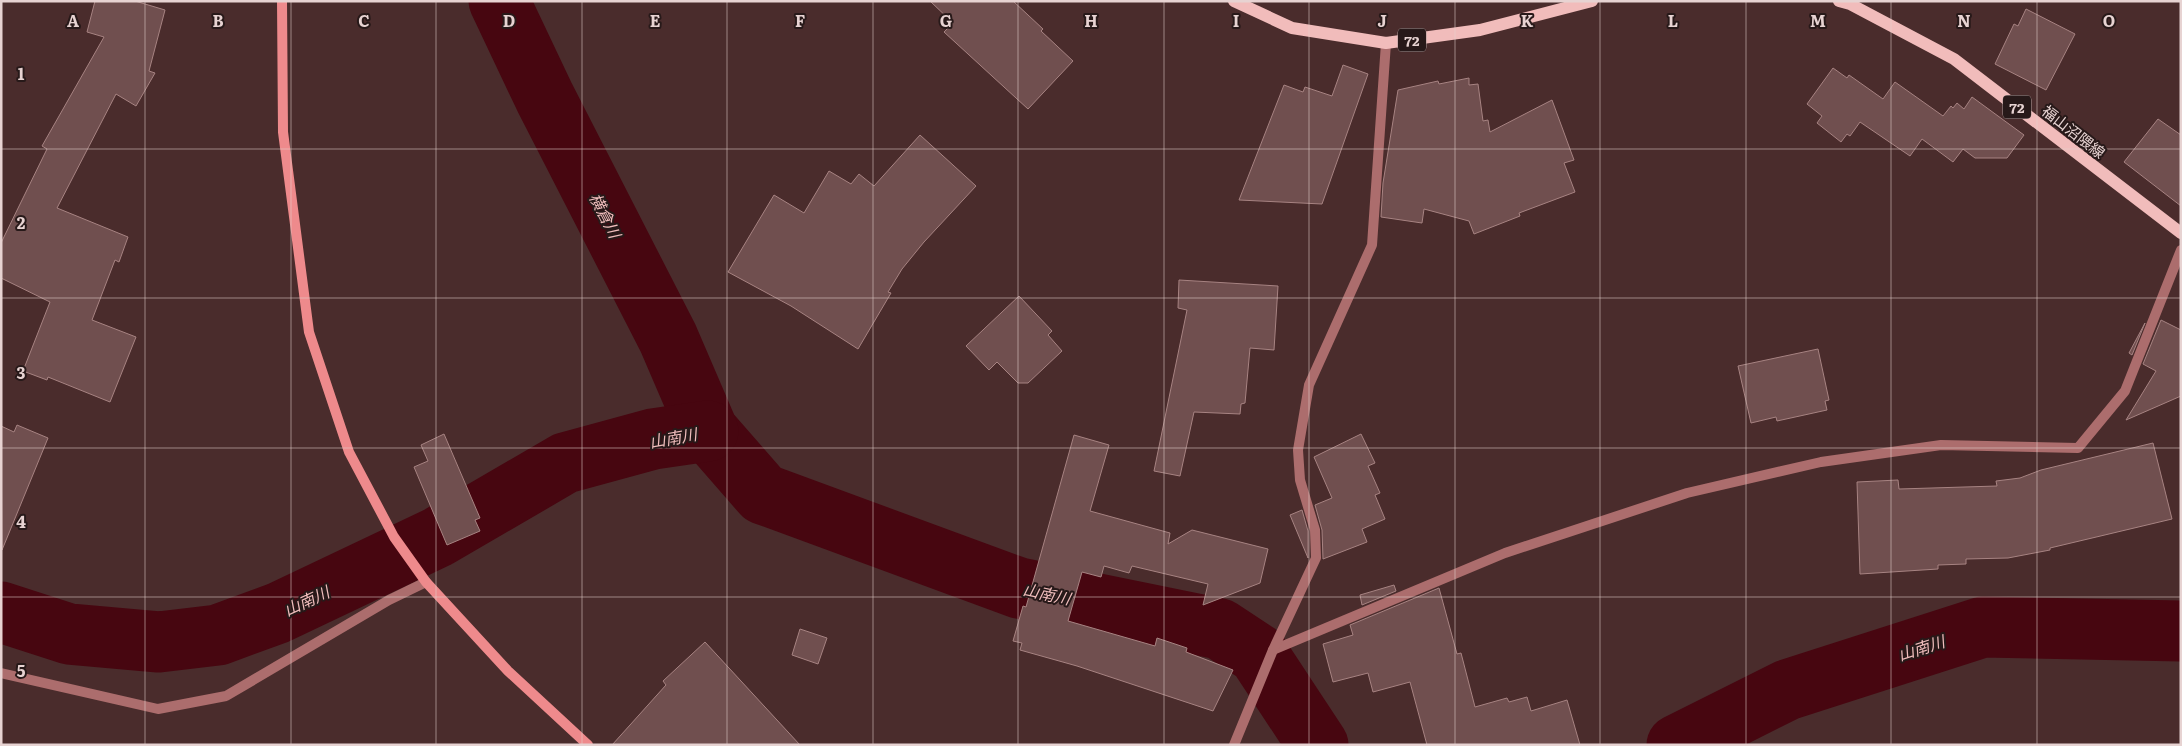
<svg xmlns="http://www.w3.org/2000/svg" width="2182" height="746" font-family="Literata,'Noto Sans JP',serif">
  <rect width="100%" height="100%" fill="#4a2c2c"/>
  <g fill="none" stroke-linecap="round" stroke-linejoin="round">
    <g stroke="#470610" stroke-width="61">
      <polyline points="499,1 545,98 668,338 708,431 763,494 1019,588 1220,629 1258,654 1318,745"/>
      <polyline points="1,612 69,634 159,642 218,635 278,613 438,537 565,463 653,439 708,431"/>
      <polyline points="1677,745 1787,690 1983,627 2181,631"/>
    </g>
  </g>
  <g fill="#704f4f" stroke="#a78382">
    <polygon points="95,1 135,1 165,10 149,71 155,73 136,106 116,94 57,208 128,237 119,262 115,260 92,320 136,337 110,402 48,377 47,380 23,371 50,302 1,278 1,243 47,149 42,146 104,37 87,32"/>
    <polygon points="930,1 1013,1 1043,29 1041,31 1073,61 1028,109 944,32 953,23"/>
    <polygon points="2026,9 2075,34 2046,90 1995,64 2014,24 2018,26"/>
    <polygon points="1343,65 1368,74 1322,204 1239,200 1284,85 1303,92 1305,87 1332,96"/>
    <polygon points="1833,68 1847,78 1849,75 1883,99 1895,82 1943,116 1951,106 1953,108 1957,103 1964,109 1972,97 2024,135 2007,158 1975,158 1963,149 1953,162 1922,139 1910,156 1860,122 1850,136 1847,134 1841,142 1817,123 1822,116 1807,104"/>
    <polygon points="1469,78 1469,85 1478,84 1483,121 1488,120 1490,132 1552,100 1574,160 1564,163 1575,192 1519,213 1520,216 1474,234 1469,221 1424,209 1422,223 1381,217 1383,183 1398,90 1438,81 1439,84"/>
    <polygon points="2158,119 2181,135 2181,206 2124,162"/>
    <polygon points="920,135 976,186 924,242 902,269 888,292 891,293 858,349 791,306 728,272 774,195 804,213 829,171 851,184 859,174 874,186"/>
    <polygon points="1179,280 1278,286 1274,350 1250,348 1245,403 1241,404 1240,414 1194,412 1180,476 1154,471 1187,310 1178,308"/>
    <polygon points="1019,296 1052,331 1048,335 1062,351 1028,383 1018,383 997,362 989,370 966,346"/>
    <polygon points="2161,320 2181,330 2181,396 2126,420 2156,371 2143,364"/>
    <polygon points="2145,323 2132,355 2129,353"/>
    <polygon points="1818,349 1829,400 1825,401 1827,410 1777,421 1776,417 1751,423 1738,366"/>
    <polygon points="17,425 48,438 2,550 1,426 14,432"/>
    <polygon points="444,434 480,518 475,520 480,531 447,545 414,467 428,461 421,445"/>
    <polygon points="1361,434 1375,463 1368,466 1380,493 1375,495 1385,519 1362,529 1367,542 1323,559 1322,530 1315,505 1332,498 1314,457"/>
    <polygon points="1074,435 1109,445 1090,511 1170,533 1168,544 1192,530 1268,549 1260,583 1203,605 1208,584 1132,566 1129,573 1104,566 1101,577 1082,572 1068,621 1155,646 1157,638 1187,648 1186,652 1233,670 1213,711 1077,666 1020,650 1022,643 1013,641 1023,606 1026,607"/>
    <polygon points="2153,443 2172,519 2050,548 2050,550 2008,558 1966,559 1966,564 1938,565 1938,569 1860,574 1857,482 1898,480 1899,489 1997,486 1996,481 2020,478 2041,470"/>
    <polygon points="1302,510 1308,531 1308,558 1290,515"/>
    <polygon points="1394,585 1396,591 1362,605 1360,595"/>
    <polygon points="1439,588 1457,654 1461,653 1475,707 1507,698 1509,702 1527,697 1531,711 1567,700 1580,745 1427,745 1410,682 1373,692 1368,673 1333,682 1323,644 1353,635 1350,625"/>
    <polygon points="800,629 827,638 818,664 792,655"/>
    <polygon points="705,642 800,745 612,745 666,685 663,681"/>
  </g>
  <g fill="none" stroke-linecap="round" stroke-linejoin="round">
    <g stroke="#ac6d6d" stroke-width="10">
      <polyline points="1273,650 1505,553 1687,493 1821,462 1941,445 2078,448 2125,391 2181,250"/>
      <polyline points="1,673 158,709 226,696 389,600 426,582"/>
      <polyline points="1234,745 1273,650 1316,558 1315,530 1300,480 1298,450 1309,385 1372,245 1386,43"/>
    </g>
    <polyline stroke="#ee8a8c" stroke-width="10" points="282,1 283,132 309,332 349,452 394,537 426,582 508,671 588,745"/>
    <g stroke="#f1bcbb" stroke-width="12">
      <polyline points="1234,1 1292,28 1386,43 1480,30 1592,1"/>
      <polyline points="1839,1 1850,4 1954,59 2181,233"/>
    </g>
  </g>
  <path fill="none" stroke="#e7d3d2" stroke-width="1" stroke-opacity="0.55" d="M 145,1 L 145,745M 291,1 L 291,745M 436,1 L 436,745M 582,1 L 582,745M 727,1 L 727,745M 873,1 L 873,745M 1018,1 L 1018,745M 1164,1 L 1164,745M 1309,1 L 1309,745M 1455,1 L 1455,745M 1600,1 L 1600,745M 1746,1 L 1746,745M 1891,1 L 1891,745M 2037,1 L 2037,745M 1,149 L 2181,149M 1,298 L 2181,298M 1,448 L 2181,448M 1,597 L 2181,597"/>
  <g text-anchor="middle" dominant-baseline="central" stroke-width="4" stroke-linejoin="round" paint-order="stroke">
    <g fill="#271919" stroke="#ad9b9a" stroke-width="1">
      <rect x="1398" y="28.5" width="28" height="23" rx="4"/>
      <rect x="2003" y="95.5" width="28" height="23" rx="4"/>
    </g>
    <g font-size="14" font-weight="bold" fill="#e7d3d2">
      <text x="1412" y="40">72</text>
      <text x="2017" y="107">72</text>
    </g>
    <g font-size="15" fill="#e7d3d2" stroke="#271919">
      <text transform="translate(2074 131) rotate(38)">福山沼隈線</text>
    </g>
    <g font-size="16" font-style="italic" fill="#f0bdbc" stroke="#271919">
      <text transform="translate(606 215) rotate(63)">横倉川</text>
      <text transform="translate(673 437) rotate(-10)">山南川</text>
      <text transform="translate(1047 593) rotate(12)">山南川</text>
      <text transform="translate(306 600) rotate(-25)">山南川</text>
      <text transform="translate(1921 647) rotate(-18)">山南川</text>
    </g>
  </g>
  <g font-size="16" text-anchor="middle" font-weight="bold" fill="#e7d3d2" stroke="#271919" stroke-width="4" stroke-linejoin="round" paint-order="stroke">
    <text x="73" y="27">A</text>
    <text x="218" y="27">B</text>
    <text x="364" y="27">C</text>
    <text x="509" y="27">D</text>
    <text x="655" y="27">E</text>
    <text x="800" y="27">F</text>
    <text x="946" y="27">G</text>
    <text x="1091" y="27">H</text>
    <text x="1236" y="27">I</text>
    <text x="1382" y="27">J</text>
    <text x="1527" y="27">K</text>
    <text x="1673" y="27">L</text>
    <text x="1818" y="27">M</text>
    <text x="1964" y="27">N</text>
    <text x="2109" y="27">O</text>
    <text x="21" y="80">1</text>
    <text x="21" y="229">2</text>
    <text x="21" y="379">3</text>
    <text x="21" y="528">4</text>
    <text x="21" y="677">5</text>
  </g>
  <rect width="2182" height="746" fill="none" stroke="#e7d3d2" stroke-width="5"/>
</svg>
